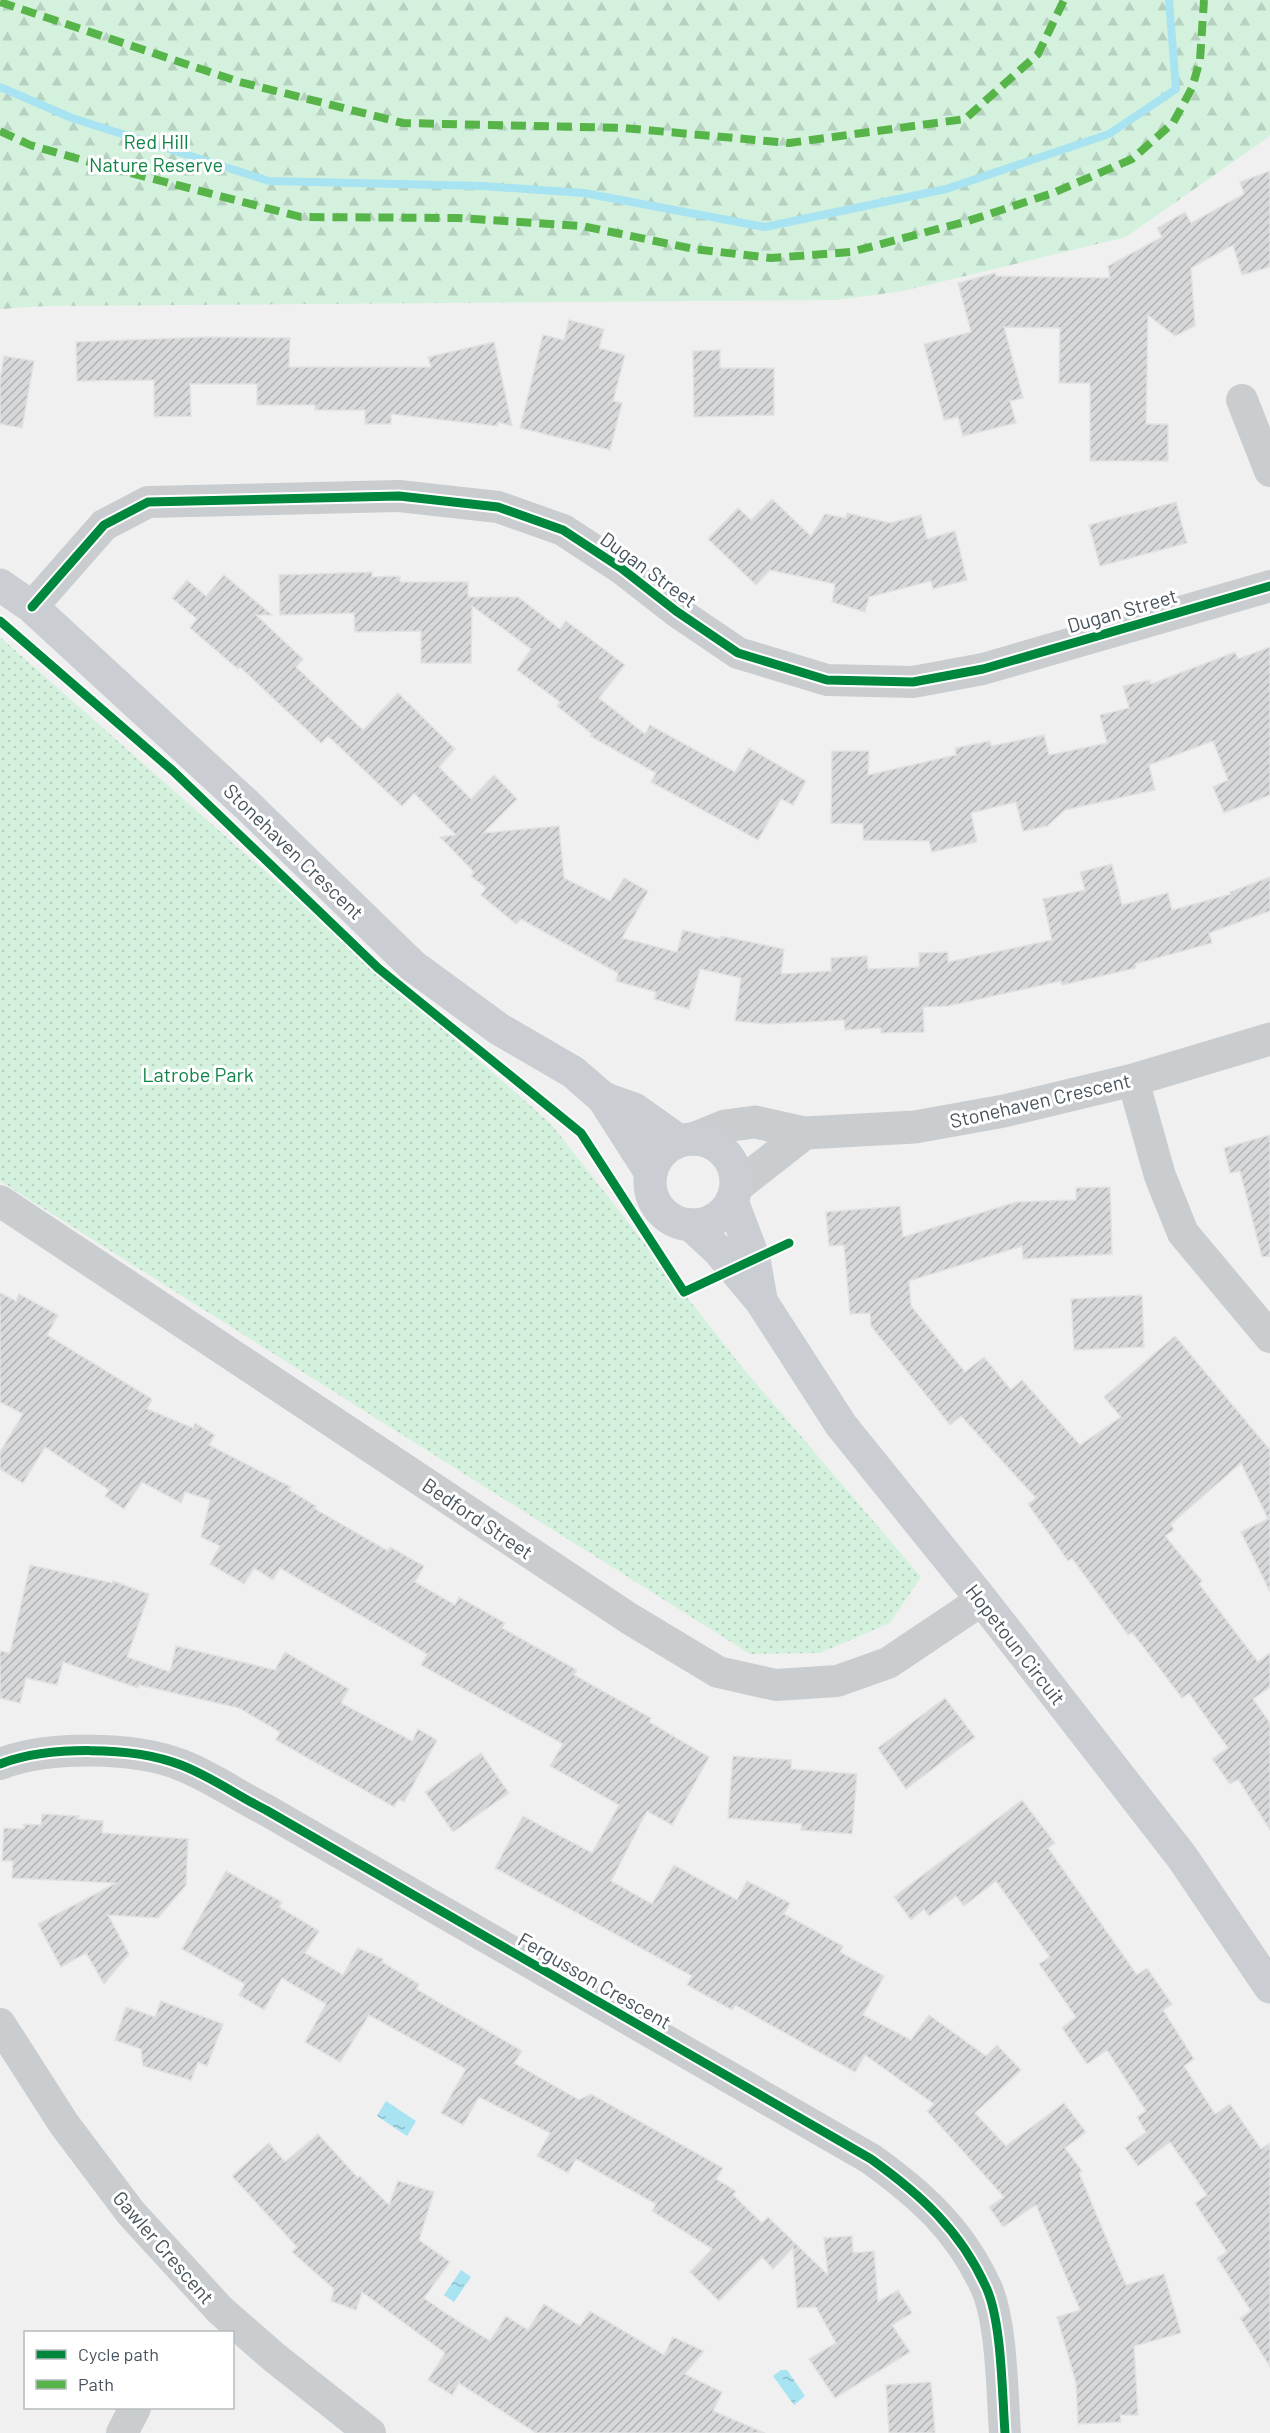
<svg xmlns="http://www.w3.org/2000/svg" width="1270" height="2433" font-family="Barlow,sans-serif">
  <defs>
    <pattern id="grass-dots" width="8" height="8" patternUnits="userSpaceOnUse" patternTransform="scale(1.5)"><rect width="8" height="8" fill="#d4f1de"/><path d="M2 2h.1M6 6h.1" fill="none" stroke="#b7d1c1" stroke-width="1.8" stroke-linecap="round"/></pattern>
    <pattern id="forest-firs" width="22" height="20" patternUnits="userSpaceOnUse" patternTransform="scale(1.5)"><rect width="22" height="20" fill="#d4f1de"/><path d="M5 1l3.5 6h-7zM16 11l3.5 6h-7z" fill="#b7d1c1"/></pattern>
    <pattern id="water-ripples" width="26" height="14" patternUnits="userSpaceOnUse" patternTransform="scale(1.5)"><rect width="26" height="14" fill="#a7e3f1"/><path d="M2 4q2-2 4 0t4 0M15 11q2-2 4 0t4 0" fill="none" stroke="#8abbc6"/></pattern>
    <pattern id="building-hatch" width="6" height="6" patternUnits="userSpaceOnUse" patternTransform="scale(1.5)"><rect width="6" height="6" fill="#d7d8d9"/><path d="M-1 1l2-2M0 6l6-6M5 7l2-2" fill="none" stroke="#b0b2b3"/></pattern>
  </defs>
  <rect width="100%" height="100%" fill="#f1f0f0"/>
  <polygon fill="url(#grass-dots)" points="0,637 551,1124 741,1366 921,1577 890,1623 820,1653 750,1654 0,1181"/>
  <polygon fill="url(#forest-firs)" points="0,0 1270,0 1270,136 1126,237 903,291 837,300 45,306 0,309"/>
  <g fill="url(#water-ripples)">
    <polygon points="386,2101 416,2121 407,2136 377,2116"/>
    <polygon points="461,2270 471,2277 454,2302 444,2295"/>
    <polygon points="781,2370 787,2370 805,2396 794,2405 773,2376"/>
  </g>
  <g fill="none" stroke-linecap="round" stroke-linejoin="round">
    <polyline stroke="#a7e3f1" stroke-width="8" points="0,87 72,118 269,181 482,186 584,193 765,227 946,189 1109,134 1176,89 1169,0"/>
  </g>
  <g fill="url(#building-hatch)" stroke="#e2e2e3" stroke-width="1.5">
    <polygon points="1270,171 1270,267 1242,275 1233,245 1191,268 1195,326 1175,336 1148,315 1146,424 1168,424 1168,461 1090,461 1090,383 1059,383 1060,328 1004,327 1023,398 1010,401 1016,423 963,436 958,417 944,420 924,344 971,332 958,283 995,273 996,276 1110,278 1108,266 1162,237 1157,228 1185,212 1191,223 1244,194 1240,182"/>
    <polygon points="569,320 604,329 599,348 625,355 613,401 622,403 610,450 520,428 543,335 564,340"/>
    <polygon points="206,337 290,338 289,367 431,367 428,357 494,342 512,426 498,422 497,426 391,414 391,424 365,424 365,410 315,410 315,405 257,405 257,384 190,384 191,416 154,417 154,380 77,381 76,342"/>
    <polygon points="720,350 720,368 774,368 774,415 694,417 693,351"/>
    <polygon points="4,356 34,361 22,428 0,424 0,380"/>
    <polygon points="772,499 811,536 825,514 846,518 847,513 890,523 921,515 927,539 955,531 967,580 933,589 931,581 869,597 865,612 832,602 835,584 770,570 756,585 708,539 738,508 751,520"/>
    <polygon points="1176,502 1187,543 1100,566 1089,525"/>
    <polygon points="372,572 372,577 400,576 400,582 468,582 468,597 518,597 560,629 566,621 625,665 599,698 645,734 650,725 735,772 749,748 806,781 793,805 781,799 758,840 651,782 656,773 590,736 592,734 557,706 560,702 517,670 531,649 472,606 471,663 421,663 421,631 355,632 354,613 280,615 279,575"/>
    <polygon points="224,575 272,615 256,615 303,659 296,667 363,730 398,693 455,749 439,767 471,799 494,775 517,799 483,833 559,826 564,878 610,901 624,878 648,891 622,938 677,952 683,930 720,939 721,936 784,949 781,974 831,971 831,958 867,956 868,969 919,967 919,953 948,952 948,962 1052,940 1043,899 1085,890 1080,872 1112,864 1122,905 1168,893 1172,910 1231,894 1230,892 1270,877 1270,911 1209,933 1212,943 1135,964 1136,968 1062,985 1061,981 948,1006 923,1007 924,1032 881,1033 881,1028 845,1030 844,1020 768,1024 735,1021 741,978 700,969 689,1009 654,999 656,992 616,981 618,973 521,919 516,924 481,895 486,888 471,876 474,872 440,837 456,835 414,793 402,806 328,736 321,743 240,667 238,669 190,628 197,619 172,598 187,580 206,596"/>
    <polygon points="1270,647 1270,795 1224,813 1213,787 1228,780 1213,741 1149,765 1155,790 1065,810 1047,826 1023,831 1016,802 971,813 977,842 932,852 929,841 863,840 863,824 831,823 832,751 869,751 868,775 956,755 955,748 990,741 991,746 1044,735 1049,755 1107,743 1100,715 1129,708 1123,686 1150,680 1151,684 1235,652 1238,659"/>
    <polygon points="1270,1135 1270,1256 1262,1257 1240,1171 1230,1173 1224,1148"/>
    <polygon points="1110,1187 1112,1254 1023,1259 1022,1246 909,1281 911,1306 965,1372 984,1357 1011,1390 1022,1380 1080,1445 1121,1417 1104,1397 1175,1336 1270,1450 1270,1592 1241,1532 1268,1519 1241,1463 1171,1524 1174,1530 1165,1536 1202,1581 1199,1584 1258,1662 1270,1653 1270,1687 1253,1699 1270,1723 1270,1830 1238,1779 1230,1784 1212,1759 1228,1748 1189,1693 1182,1698 1132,1632 1128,1635 1072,1558 1068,1561 1028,1504 1036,1498 961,1416 950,1425 871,1326 870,1313 850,1314 844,1245 829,1246 826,1212 900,1206 903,1237 1016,1202 1076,1200 1076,1188"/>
    <polygon points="0,1293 16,1301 19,1294 58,1315 47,1335 152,1399 147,1409 193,1428 195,1423 215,1435 209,1445 291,1487 289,1490 316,1506 315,1509 388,1551 390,1547 424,1566 415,1582 455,1605 459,1597 505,1623 502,1628 577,1670 574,1675 651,1718 649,1722 709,1757 672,1825 647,1811 611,1881 652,1904 674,1865 737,1900 747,1881 790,1903 784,1914 843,1946 840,1952 884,1976 863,2015 911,2040 929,2015 986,2056 997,2045 1021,2070 975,2113 1006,2146 1064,2103 1086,2132 1065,2148 1082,2171 1079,2173 1126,2285 1164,2274 1181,2333 1134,2346 1138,2415 1120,2415 1121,2422 1078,2424 1076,2383 1057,2317 1080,2310 1036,2205 1003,2227 989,2207 1004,2197 927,2111 934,2104 865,2055 855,2072 735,2005 732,2010 687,1985 692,1976 495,1868 523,1816 592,1853 619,1805 550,1766 563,1744 421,1665 427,1654 280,1568 273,1580 254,1568 244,1584 210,1564 220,1546 201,1537 210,1500 185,1492 181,1503 142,1482 124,1509 105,1496 109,1490 45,1447 23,1483 0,1469 0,1452 23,1414 0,1402"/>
    <polygon points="1142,1295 1144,1347 1074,1350 1071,1299"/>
    <polygon points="30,1565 112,1583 113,1581 149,1594 127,1657 170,1672 176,1646 275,1670 285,1652 349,1689 341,1703 412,1741 418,1729 437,1740 404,1802 399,1799 394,1807 276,1740 280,1732 239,1708 139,1685 138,1688 63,1662 57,1685 26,1678 20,1703 0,1698 0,1651 10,1653"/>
    <polygon points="945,1698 975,1737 906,1789 878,1748"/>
    <polygon points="481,1753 509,1793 453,1832 425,1792"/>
    <polygon points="733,1756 791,1760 791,1769 857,1774 852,1834 801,1830 802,1824 728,1818"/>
    <polygon points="1022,1800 1055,1843 1048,1848 1137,1975 1147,1968 1172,2004 1163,2010 1194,2059 1184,2066 1215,2114 1230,2104 1261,2149 1270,2143 1270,2367 1240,2318 1251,2311 1217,2258 1227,2252 1195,2203 1207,2195 1170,2142 1138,2166 1125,2148 1146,2132 1137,2117 1146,2111 1107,2050 1087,2064 1062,2028 1076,2017 1039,1964 1050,1957 996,1881 964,1906 956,1896 929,1916 924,1909 911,1920 894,1897"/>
    <polygon points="42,1814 79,1816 78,1819 103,1821 102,1833 188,1839 186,1885 158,1918 108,1915 129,1954 104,1984 86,1953 61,1967 38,1924 116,1883 12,1878 13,1861 2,1861 4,1828 24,1829 24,1824 41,1825"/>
    <polygon points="226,1871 282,1902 279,1907 319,1931 305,1953 343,1975 358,1948 383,1959 382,1962 419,1984 416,1989 522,2051 514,2063 579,2100 591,2094 723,2168 716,2179 736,2191 733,2195 762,2223 768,2217 828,2275 824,2238 852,2236 853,2253 874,2251 878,2302 898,2290 912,2313 892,2325 910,2352 835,2398 809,2359 836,2343 816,2307 797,2308 793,2248 773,2269 762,2257 719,2301 690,2272 712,2249 652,2211 656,2204 576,2159 568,2173 537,2156 550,2133 479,2097 463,2125 441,2113 466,2069 369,2015 340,2062 305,2042 326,2004 282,1978 264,2010 239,1995 245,1984 182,1949"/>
    <polygon points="161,2001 223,2024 207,2066 198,2062 191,2080 143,2066 141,2049 115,2040 126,2007 155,2017"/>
    <polygon points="318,2134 358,2178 360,2176 389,2205 398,2181 434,2192 419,2240 450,2262 424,2298 447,2314 490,2341 506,2316 528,2330 544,2304 580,2326 590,2311 664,2355 673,2337 704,2351 685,2374 722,2392 713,2411 765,2433 536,2433 459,2383 452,2395 428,2380 445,2353 362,2292 356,2310 331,2301 334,2289 292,2252 297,2247 232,2176 269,2143 285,2162"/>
    <polygon points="931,2382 935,2433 889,2433 886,2385"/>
  </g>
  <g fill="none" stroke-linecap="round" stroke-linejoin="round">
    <g stroke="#cacdcf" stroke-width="32">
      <polyline points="1242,400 1270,471"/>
      <polyline points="32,607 104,525 148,502 399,496 498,507 563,530 621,568 676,611 738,653 827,680 913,682 983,669 1270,586"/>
      <polyline points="1133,1080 1160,1176 1183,1233 1270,1337"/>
      <polyline points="0,1201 630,1619 718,1672 776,1685 837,1681 888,1663 982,1600"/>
      <path d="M 0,1764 C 47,1746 133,1746 181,1765 C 210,1776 238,1796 266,1810 L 871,2159 C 921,2195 960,2230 986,2287 C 1002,2322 1002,2393 1005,2433"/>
      <polyline points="0,2024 64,2124 131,2213 220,2310 275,2358 370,2433"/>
      <polyline points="122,2433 135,2408"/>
    </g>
    <g stroke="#cacdcf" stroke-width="33">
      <polyline points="693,1139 725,1126 755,1122 805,1133 915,1127 1004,1111 1133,1080 1270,1039"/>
      <polyline points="736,1187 805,1133"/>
    </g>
    <g stroke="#cacdd1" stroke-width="33">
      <polyline points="0,585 32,607 246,804 413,966 499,1029 573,1072 603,1098 651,1173"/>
      <polyline points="603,1098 634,1109 679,1141"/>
      <circle cx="693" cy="1182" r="43"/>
      <polyline points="732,1201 754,1259 761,1299"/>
      <polyline points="691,1225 719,1251 761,1301 841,1425 982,1600 1182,1857 1270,1987"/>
    </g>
    <g stroke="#57b448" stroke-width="8" stroke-dasharray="15 8" stroke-linecap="butt">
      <polyline points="0,2 240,82 403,123 624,128 789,143 965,119 1038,54 1064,0"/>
      <polyline points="0,131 30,145 100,165 301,217 457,218 582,226 694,249 771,258 851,252 968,221 1053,193 1132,159 1173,123 1192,88 1200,60 1204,0"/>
    </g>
    <defs>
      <g id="cycleway">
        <polyline points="32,607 104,525 148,502 399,496 498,507 563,530 621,568 676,611 738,653 827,680 913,682 983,669 1270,586"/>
        <polyline points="0,621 173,771 378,968 581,1133 684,1292 789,1243"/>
        <path d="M 0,1764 C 47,1746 133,1746 181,1765 C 210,1776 238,1796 266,1810 L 871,2159 C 921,2195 960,2230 986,2287 C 1002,2322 1002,2393 1005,2433"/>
      </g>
    </defs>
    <use href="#cycleway" stroke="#fff" stroke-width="13"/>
    <use href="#cycleway" stroke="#00873e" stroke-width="9"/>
  </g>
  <g text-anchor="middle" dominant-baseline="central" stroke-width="6" stroke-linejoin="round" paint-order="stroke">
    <g font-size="20" fill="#128448" stroke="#fff">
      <text x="156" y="141">Red Hill<tspan x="156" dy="23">Nature Reserve</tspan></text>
      <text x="198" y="1074">Latrobe Park</text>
    </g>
    <g font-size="20" fill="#47545e" stroke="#fff">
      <text transform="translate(649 569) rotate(36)">Dugan Street</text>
      <text transform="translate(1122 610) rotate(-16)">Dugan Street</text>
      <text transform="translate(294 851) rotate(44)">Stonehaven Crescent</text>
      <text transform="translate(1040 1100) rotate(-13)">Stonehaven Crescent</text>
      <text transform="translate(478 1518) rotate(34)">Bedford Street</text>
      <text transform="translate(1016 1644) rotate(52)">Hopetoun Circuit</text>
      <text transform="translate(595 1980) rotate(30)">Fergusson Crescent</text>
      <text transform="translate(164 2247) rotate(49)">Gawler Crescent</text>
    </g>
  </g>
  <rect x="24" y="2331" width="210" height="78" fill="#ffffff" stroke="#b5bbbf" stroke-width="1.5"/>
  <rect x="36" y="2350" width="30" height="9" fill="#00873e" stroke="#b5bbbf" stroke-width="1.5"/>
  <text x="78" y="2361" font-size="18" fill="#47545e">Cycle path</text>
  <rect x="36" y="2380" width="30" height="9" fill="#57b448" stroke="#b5bbbf" stroke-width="1.5"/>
  <text x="78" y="2391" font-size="18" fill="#47545e">Path</text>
</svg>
